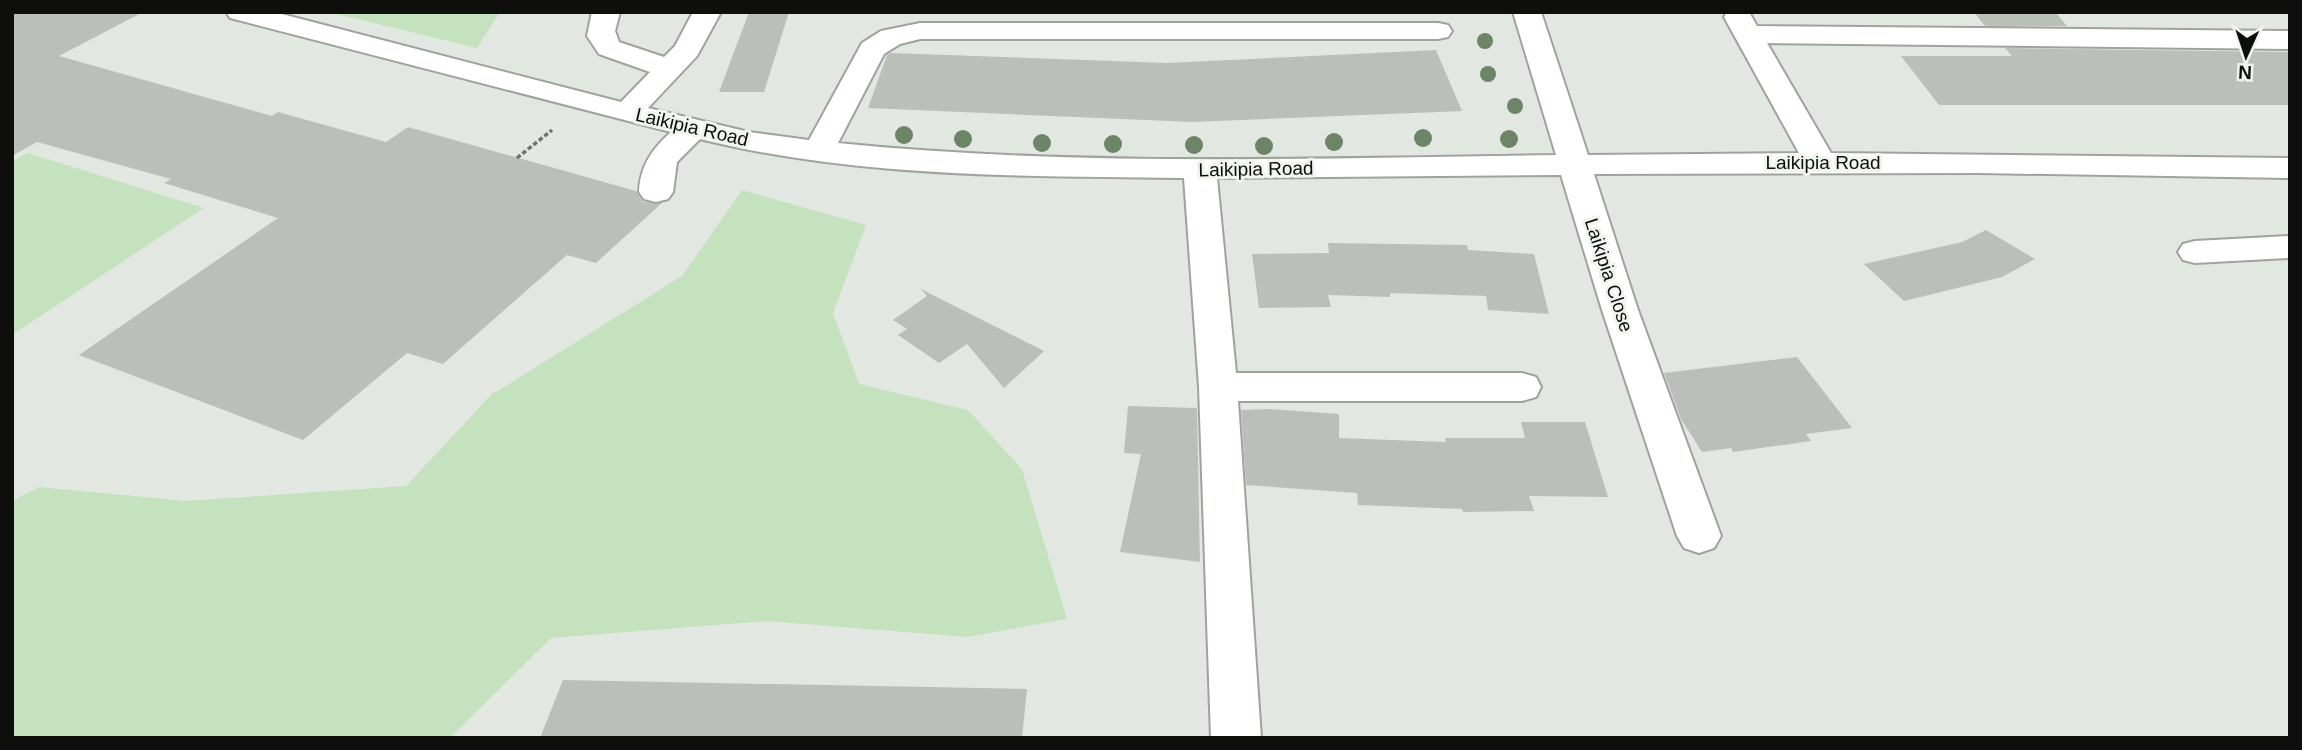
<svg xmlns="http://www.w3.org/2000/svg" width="2302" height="750" font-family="Helvetica,sans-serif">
  <rect width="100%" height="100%" fill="#e3e7e2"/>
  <g fill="#c5e2bf">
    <polygon points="328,12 500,12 477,48"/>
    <polygon points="28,153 204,208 12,335 12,162"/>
    <polygon points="742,190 866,225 833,313 859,384 968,410 1022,469 1067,619 967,637 767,621 551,638 450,738 12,738 12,501 39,487 186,501 406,486 491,395 682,276"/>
  </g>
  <g fill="#bbbfba">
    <polygon points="12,12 143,12 59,56 272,116 278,112 386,142 408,127 636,191 643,202 662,203 596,263 567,255 443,364 407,353 303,440 79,355 278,218 164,183 171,179 37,142 12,156"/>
    <polygon points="749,12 789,12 764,92 719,92"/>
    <polygon points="1974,12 2056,13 2067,26 1985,26"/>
    <polygon points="2005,48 2290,52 2290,105 1939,105 1901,56 2012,56"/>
    <polygon points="1436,50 1462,111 1192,122 868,108 887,55 891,53 1167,63"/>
    <polygon points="1986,230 2035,259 2002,277 1904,301 1864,264 1962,242"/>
    <polygon points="1328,243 1467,245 1468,250 1534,254 1549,314 1488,310 1486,296 1390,293 1390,297 1328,295 1331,307 1259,308 1252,254 1329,253"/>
    <polygon points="921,289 1044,351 1004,388 967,344 939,363 898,335 907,329 893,320 927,296"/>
    <polygon points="1797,357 1852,428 1806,434 1811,441 1733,452 1731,448 1702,452 1681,419 1664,373"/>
    <polygon points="1128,406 1197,408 1200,562 1120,552 1141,454 1124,453"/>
    <polygon points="1270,409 1339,414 1339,438 1446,442 1445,438 1525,438 1521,422 1585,422 1608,497 1529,496 1534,511 1463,512 1462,509 1358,505 1357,493 1246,485 1241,410"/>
    <polygon points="563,680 1027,689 1022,738 540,738"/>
  </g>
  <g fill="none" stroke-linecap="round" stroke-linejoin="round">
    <defs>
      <g id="minor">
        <path d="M 226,12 L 274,12 L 621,102 L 650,72 L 599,54 L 587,36 L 592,12 L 620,12 L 615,31 L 619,42 L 664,57 L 675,46 L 693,12 L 721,12 L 697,56 L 648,108 L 749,132 L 809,140 L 862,43 L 881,31 L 920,23 L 1438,23 L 1448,25 L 1452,31 L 1448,37 L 1438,39 L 920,39 L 900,44 L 884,54 L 838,143 C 1076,167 1317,158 1556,155 L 1513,12 L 1541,12 L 1588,155 L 1799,153 L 1724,17 L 1727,12 L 1749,12 L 1757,26 L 2290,31 L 2290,49 L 1767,43 L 1831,153 L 2290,158 L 2290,178 L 1978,173 L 1594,174 L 1638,310 L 1721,536 L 1714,548 L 1699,553 L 1684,548 L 1677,536 L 1602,310 L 1561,175 L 1217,178 L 1236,373 L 1522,373 L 1536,377 L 1541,387 L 1536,397 L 1522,401 L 1238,401 L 1261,738 L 1211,738 L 1199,387 L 1184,178 C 1024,176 856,178 700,139 L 677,162 L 673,192 L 668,199 L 656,202 L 644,199 L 639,192 C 640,166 652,149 671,132 L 230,18 Z"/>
        <polygon points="2290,236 2290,258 2195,263 2183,260 2178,252 2183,244 2195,241"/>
      </g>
    </defs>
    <use href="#minor" stroke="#9fa39e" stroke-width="4"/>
    <polyline stroke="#6f726e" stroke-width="3.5" stroke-dasharray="4.5 2.5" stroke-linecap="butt" points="517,158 552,130"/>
    <use href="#minor" fill="#fff" fill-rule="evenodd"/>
  </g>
  <g fill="#6d8567">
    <circle cx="1485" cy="41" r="8"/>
    <circle cx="1488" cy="74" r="8"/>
    <circle cx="1515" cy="106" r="8"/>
    <circle cx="904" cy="135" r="9"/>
    <circle cx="1423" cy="138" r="9"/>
    <circle cx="963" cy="139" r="9"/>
    <circle cx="1509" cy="139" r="9"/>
    <circle cx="1334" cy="142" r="9"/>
    <circle cx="1042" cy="143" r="9"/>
    <circle cx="1113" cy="144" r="9"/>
    <circle cx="1194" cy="145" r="9"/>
    <circle cx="1264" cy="146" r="9"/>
  </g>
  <g text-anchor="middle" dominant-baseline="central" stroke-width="6" stroke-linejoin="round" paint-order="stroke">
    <g font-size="19" fill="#0e0f0d" stroke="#f0f5ef">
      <text transform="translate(692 127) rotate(13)">Laikipia Road</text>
      <text x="1823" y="162">Laikipia Road</text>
      <text transform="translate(1256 169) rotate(-1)">Laikipia Road</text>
      <text transform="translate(1609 275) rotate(72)">Laikipia Close</text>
    </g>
  </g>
  <rect width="2302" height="750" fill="none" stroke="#0e0f0d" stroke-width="28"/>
  <g transform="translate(2246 56) rotate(183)" stroke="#f0f5ef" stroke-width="5" paint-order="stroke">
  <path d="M0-5L12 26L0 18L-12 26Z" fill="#0e0f0d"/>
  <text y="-10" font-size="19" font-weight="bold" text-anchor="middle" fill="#0e0f0d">N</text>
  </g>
</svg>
